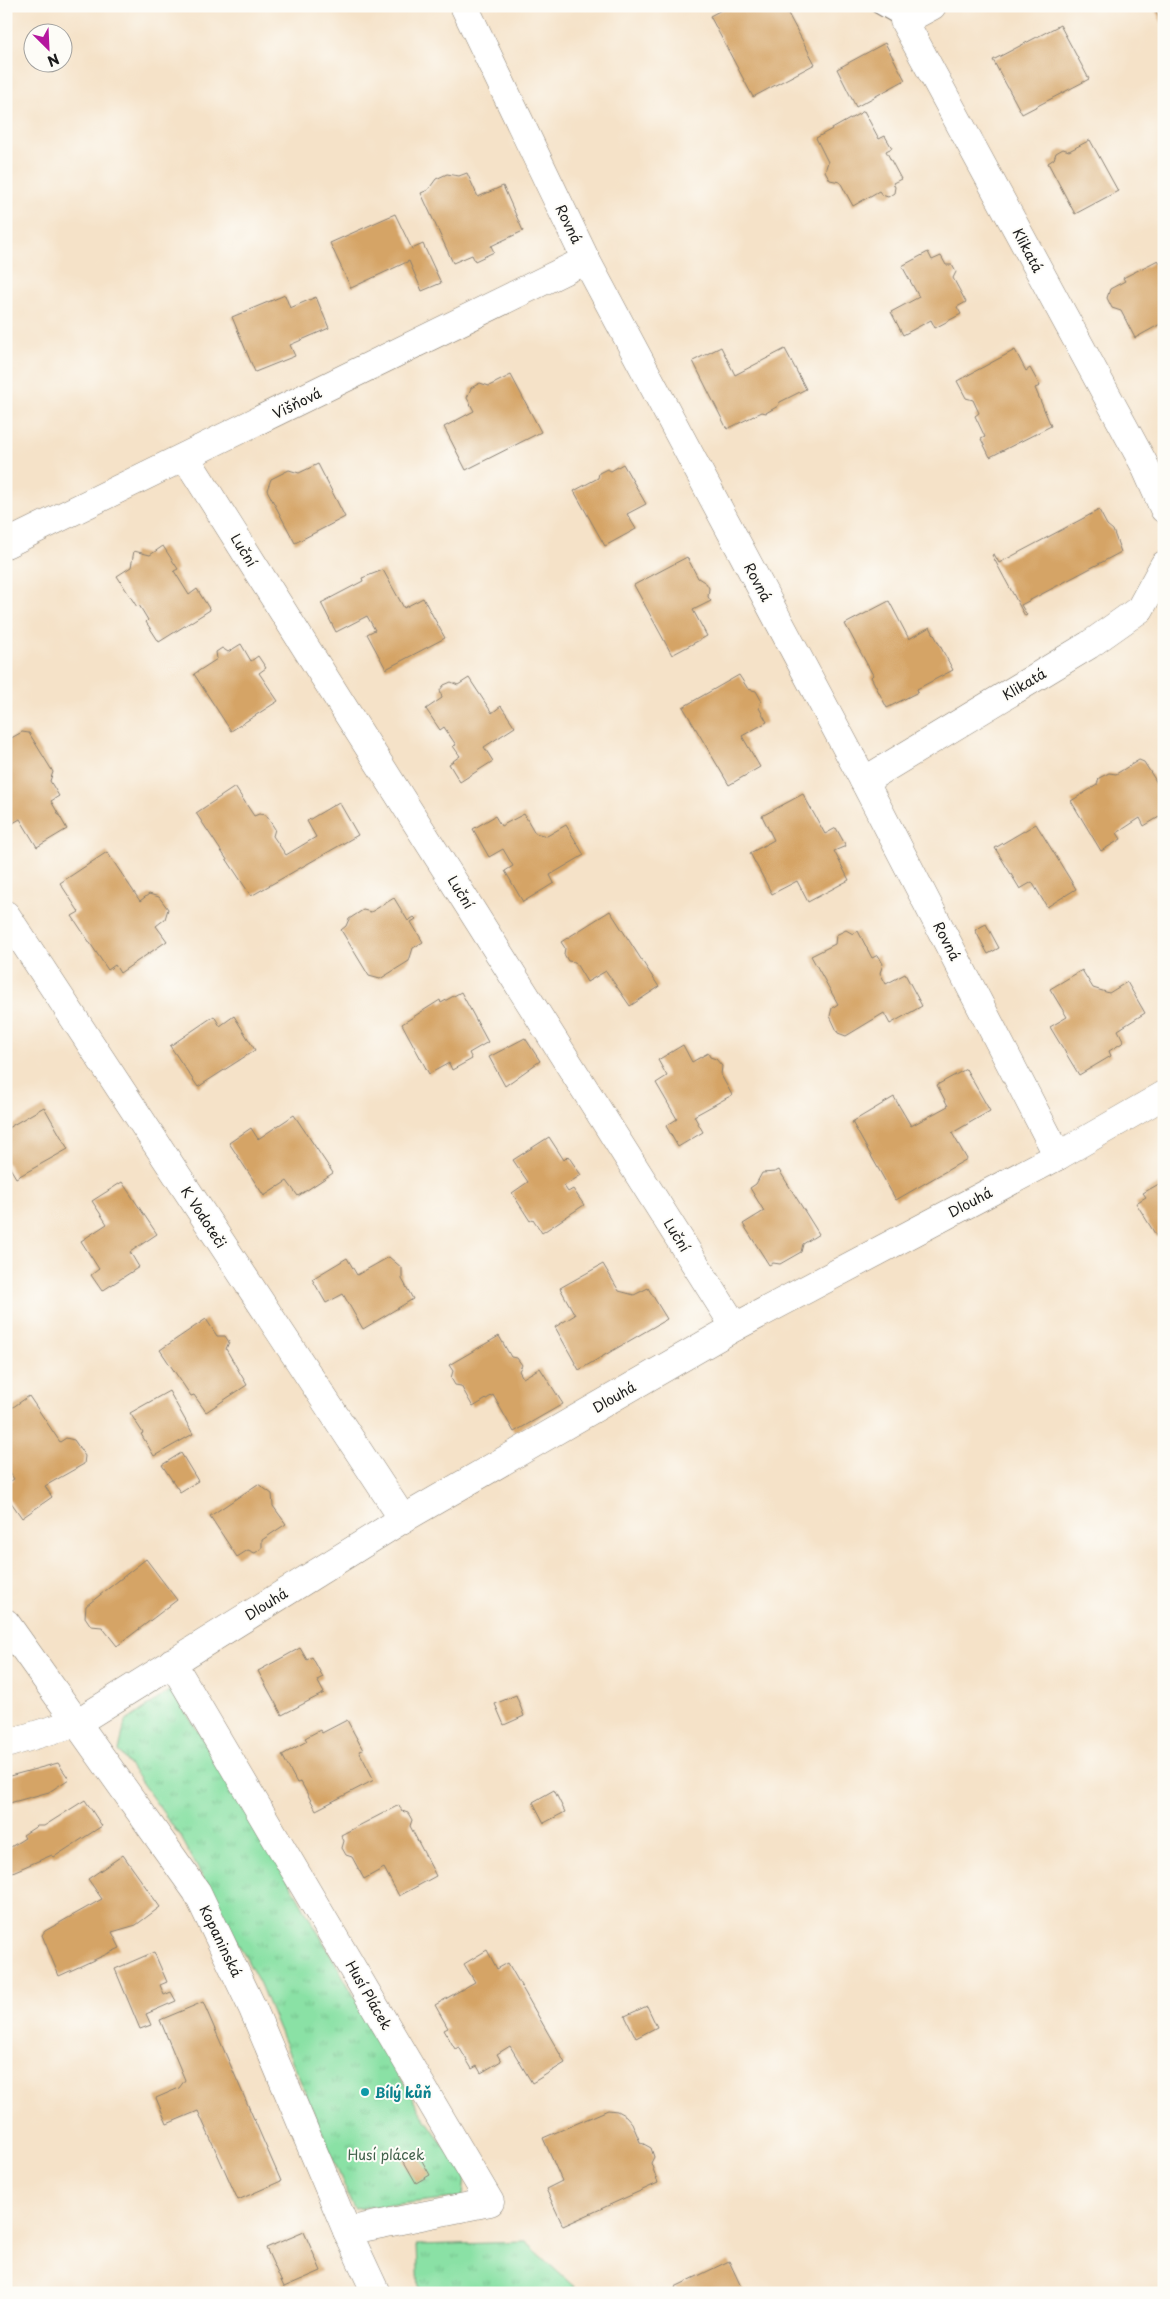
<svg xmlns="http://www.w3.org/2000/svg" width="1170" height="2299" font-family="'Playpen Sans',sans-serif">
  <defs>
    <pattern id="park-tufts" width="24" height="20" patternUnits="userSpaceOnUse" patternTransform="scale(1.25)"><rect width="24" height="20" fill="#8ae1a5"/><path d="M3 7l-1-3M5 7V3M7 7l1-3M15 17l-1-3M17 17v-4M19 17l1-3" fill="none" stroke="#76c08d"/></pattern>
  </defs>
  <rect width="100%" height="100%" fill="#fdfcf7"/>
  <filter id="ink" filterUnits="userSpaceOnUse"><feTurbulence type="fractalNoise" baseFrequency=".02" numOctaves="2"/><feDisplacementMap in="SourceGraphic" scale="10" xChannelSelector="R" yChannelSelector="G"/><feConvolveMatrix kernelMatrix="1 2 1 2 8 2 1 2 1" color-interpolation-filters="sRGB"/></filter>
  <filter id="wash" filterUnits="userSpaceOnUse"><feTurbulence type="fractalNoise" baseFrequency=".0096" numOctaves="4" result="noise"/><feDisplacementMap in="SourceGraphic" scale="20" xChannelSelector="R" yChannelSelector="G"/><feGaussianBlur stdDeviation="1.12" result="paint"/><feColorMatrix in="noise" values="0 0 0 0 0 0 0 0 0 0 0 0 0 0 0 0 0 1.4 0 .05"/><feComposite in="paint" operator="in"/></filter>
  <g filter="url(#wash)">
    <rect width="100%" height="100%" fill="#f5e2c8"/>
    <g fill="url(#park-tufts)" stroke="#537e60">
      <polygon points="171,1690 238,1792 419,2110 465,2175 463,2197 354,2209 260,1984 182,1839 119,1751 125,1722"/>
      <polygon points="525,2242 581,2293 419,2293 417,2245"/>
    </g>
    <g id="blocks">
      <g fill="#d5a466">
        <polygon points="729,6 784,6 815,64 753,97 710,16"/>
        <polygon points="1153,6 1164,6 1164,27"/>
        <polygon points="1060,25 1089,79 1022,114 993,60"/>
        <polygon points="885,43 905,80 856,107 837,69"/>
        <polygon points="864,111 879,139 885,136 892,148 886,151 901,179 893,183 895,187 894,193 888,197 882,195 879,191 853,206 840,182 830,180 825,171 828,162 816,138"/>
        <polygon points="1090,140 1118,191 1075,214 1048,163 1054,159 1056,153 1063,149 1069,151"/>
        <polygon points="467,173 478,197 503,186 523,231 491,246 494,252 475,261 472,255 453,263 421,193 428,190 436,179 447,174 459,176"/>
        <polygon points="395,214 412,249 423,244 441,283 422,291 409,261 351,288 330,243"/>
        <polygon points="928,252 932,260 941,256 946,265 952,265 956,272 953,278 966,302 957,307 961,314 935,328 931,320 903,335 891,312 919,297 902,266"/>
        <polygon points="1158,260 1164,268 1164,322 1135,338 1121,311 1112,308 1107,298 1110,289 1125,281 1123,278"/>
        <polygon points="285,295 290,308 316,297 329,328 290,345 295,356 255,372 232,317"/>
        <polygon points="721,347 735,375 785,349 806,389 780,402 778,406 766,413 762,412 727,429 693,361"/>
        <polygon points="1015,350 1026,371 1030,368 1040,386 1035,388 1051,426 990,457 981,439 985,437 975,416 979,413 973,400 966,398 957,381"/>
        <polygon points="511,375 541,432 466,470 444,427 474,411 467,398 471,388 480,383 489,386"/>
        <polygon points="318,464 345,517 295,543 267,490 271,479 289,470 299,473"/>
        <polygon points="623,464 646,504 627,514 636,529 605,546 574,491 598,478 599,473 607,469 611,471"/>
        <polygon points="1099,510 1107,525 1113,530 1121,552 1021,605 1027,615 1025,616 992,555 994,554 999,563"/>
        <polygon points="163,546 178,569 174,571 189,595 197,589 210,610 159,642 146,622 148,620 139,605 137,607 117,576 131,567 134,551 150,555"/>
        <polygon points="687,557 698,578 706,583 709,588 708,597 711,601 693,610 707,636 672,655 634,585"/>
        <polygon points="383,570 404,608 423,598 445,638 386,669 367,634 375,630 367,616 336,632 321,603 363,581 362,578"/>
        <polygon points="889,601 909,639 930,627 953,670 917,689 918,692 887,708 871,677 873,675 845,624"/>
        <polygon points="241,644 251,661 258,656 266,668 259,673 278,701 231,731 194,674 217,659 216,652 222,648 228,652"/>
        <polygon points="739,675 748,689 756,691 761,700 759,708 767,722 742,736 760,767 729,785 683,707"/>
        <polygon points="469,678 492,713 501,706 515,727 484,747 493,761 460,782 449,764 460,756 453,746 456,745 444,727 440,730 426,709 442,698 440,690 444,685 451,682 458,685"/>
        <polygon points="22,732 29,733 53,772 50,781 59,796 51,801 67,829 37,847 20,819 6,827 6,741"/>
        <polygon points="1139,760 1144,762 1164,794 1164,814 1144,826 1140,818 1117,833 1121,839 1101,851 1071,801 1097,785 1099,778 1109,773 1116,774"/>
        <polygon points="235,787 254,816 259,814 266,815 275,829 273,836 286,855 316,837 307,821 339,802 358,835 251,896 196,813"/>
        <polygon points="803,794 825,834 836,828 846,846 834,851 849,880 808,902 797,881 772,894 750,853 774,840 762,816"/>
        <polygon points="524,814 535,833 547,836 566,825 584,855 550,875 554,883 523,902 505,871 513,866 503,849 489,857 473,829 495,816 501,826"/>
        <polygon points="1036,824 1076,889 1047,907 1032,882 1020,889 995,848"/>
        <polygon points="107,852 140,901 149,894 159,897 168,909 165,919 156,926 167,941 120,973 115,965 108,970 72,916 79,912 60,883"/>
        <polygon points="394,898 408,921 414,917 416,919 411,922 423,942 413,948 409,961 380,979 369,976 341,930 346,926 349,919 363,910 371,912"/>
        <polygon points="610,911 659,987 630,1006 606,971 587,982 575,962 568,961 564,954 565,948 561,942"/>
        <polygon points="986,924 999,948 988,954 975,930"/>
        <polygon points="846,930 853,934 858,931 872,958 878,955 883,964 880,973 886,984 905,974 922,1006 890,1024 884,1013 846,1036 838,1033 830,1016 832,1008 838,1004 811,956 835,944 836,935"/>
        <polygon points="1082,970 1093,988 1109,993 1127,982 1145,1013 1118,1030 1124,1042 1109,1051 1111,1056 1079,1075 1050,1027 1067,1017 1050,989"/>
        <polygon points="461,992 488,1042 469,1053 472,1059 452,1070 449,1063 429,1074 402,1024 440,1000 441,1003"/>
        <polygon points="214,1016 220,1026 234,1016 255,1050 198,1087 170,1046"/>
        <polygon points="525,1038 540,1061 505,1086 489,1057"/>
        <polygon points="683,1045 692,1062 708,1053 710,1057 716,1059 722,1066 721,1075 732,1095 694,1116 703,1132 678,1147 666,1126 677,1119 656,1083 667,1076 658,1060"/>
        <polygon points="966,1069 990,1111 952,1133 967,1159 896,1200 852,1122 894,1097 911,1126 948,1106 937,1085"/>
        <polygon points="44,1107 68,1149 16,1178 6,1161 6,1129"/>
        <polygon points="294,1115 333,1173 298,1196 287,1181 264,1196 229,1143 251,1128 258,1139"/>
        <polygon points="549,1137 564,1160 568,1156 581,1175 564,1186 568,1192 573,1189 584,1205 542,1233 533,1219 530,1221 512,1193 528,1182 513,1160"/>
        <polygon points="779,1170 819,1234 803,1244 801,1252 780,1264 773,1263 769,1265 743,1224 764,1211 750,1188 756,1184 762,1173 775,1172"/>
        <polygon points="1164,1181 1164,1243 1160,1236 1157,1237 1136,1203 1146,1197 1143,1193"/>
        <polygon points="122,1182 157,1234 130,1252 139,1267 102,1291 91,1275 99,1269 81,1241 107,1224 92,1201"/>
        <polygon points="389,1257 402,1268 402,1279 413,1299 363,1329 343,1294 326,1303 312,1279 347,1258 357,1275"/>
        <polygon points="603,1264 619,1291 634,1295 648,1288 667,1319 579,1370 555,1327 575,1315 560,1288"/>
        <polygon points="206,1319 217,1336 225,1336 229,1342 226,1349 247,1385 206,1412 194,1395 191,1396 160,1350"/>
        <polygon points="499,1336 511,1357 517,1358 522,1365 519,1371 523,1378 540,1368 563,1404 514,1432 493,1395 473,1407 461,1386 455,1385 451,1378 453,1371 449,1365"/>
        <polygon points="169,1391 193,1434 154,1456 141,1434 143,1433 130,1413"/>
        <polygon points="29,1396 60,1442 66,1438 74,1440 85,1456 84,1464 45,1486 52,1497 22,1518 6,1495 6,1484 14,1479 6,1467 6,1412"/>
        <polygon points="181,1453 198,1481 180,1492 162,1465"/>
        <polygon points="258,1484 272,1494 273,1506 286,1524 262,1540 262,1548 255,1553 248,1550 237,1557 210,1516"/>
        <polygon points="146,1559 177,1600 117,1646 102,1627 91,1626 85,1617 86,1606"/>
        <polygon points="300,1648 307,1660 312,1657 323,1677 317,1680 324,1693 282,1715 258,1671"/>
        <polygon points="516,1695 524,1716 504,1725 495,1704"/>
        <polygon points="347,1720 363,1750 359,1751 374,1780 316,1810 301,1782 297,1783 282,1755 307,1741 305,1738 320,1730 322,1733"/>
        <polygon points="58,1763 69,1779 49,1792 6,1804 6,1777"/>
        <polygon points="554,1790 565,1812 544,1823 533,1802"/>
        <polygon points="85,1800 102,1826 54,1857 52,1855 8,1874 6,1871 6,1850 25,1838 23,1835 37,1826 44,1826"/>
        <polygon points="399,1805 402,1811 408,1813 412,1820 410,1826 436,1876 399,1896 384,1868 364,1879 352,1857 346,1855 342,1848 344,1841 341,1835"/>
        <polygon points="123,1855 160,1907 136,1925 112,1932 120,1948 59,1976 42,1935 45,1931 102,1899 88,1879"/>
        <polygon points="487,1950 497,1969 508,1963 565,2063 532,2083 510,2046 497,2054 501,2061 481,2073 477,2066 472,2069 459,2047 455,2049 444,2030 448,2028 435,2005 475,1982 464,1964"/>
        <polygon points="154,1952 167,1982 160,1985 164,1995 171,1992 176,2001 146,2014 151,2025 140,2029 115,1969"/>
        <polygon points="203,2002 281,2181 238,2200 198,2111 167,2124 156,2098 179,2088 185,2080 160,2020"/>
        <polygon points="647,2006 657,2027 636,2038 625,2016"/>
        <polygon points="608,2110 617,2111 626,2116 632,2123 640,2142 651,2148 654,2157 651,2163 658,2183 563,2226 546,2189 562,2181 543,2138"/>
        <polygon points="417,2152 430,2175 416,2183 403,2160"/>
        <polygon points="304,2232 321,2271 284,2287 266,2248"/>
        <polygon points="729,2261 744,2293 678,2293 675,2287"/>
      </g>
    </g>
  </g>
  <g filter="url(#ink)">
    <use href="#blocks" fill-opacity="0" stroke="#887f72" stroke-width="1"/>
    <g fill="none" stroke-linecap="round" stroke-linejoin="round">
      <defs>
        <polyline id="service" points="878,6 904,21"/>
        <g id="minor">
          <polyline points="464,6 586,260 864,781 1058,1156"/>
          <polyline points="932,6 904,21 1144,464 1164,509"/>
          <polyline points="186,458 735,1327"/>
          <polyline points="6,544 586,260"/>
          <polyline points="864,781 1089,645 1140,609 1164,565"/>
          <polyline points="6,915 403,1519"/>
          <polyline points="172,1662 490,2202 347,2231"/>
          <polyline points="6,1744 78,1722 403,1519 735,1327 1058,1156 1164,1095"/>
        </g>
        <polyline id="tertiary" points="6,1623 197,1892 253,2009 347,2231 376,2293"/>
      </defs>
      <use href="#service" stroke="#887f72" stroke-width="16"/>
      <use href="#minor" stroke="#887f72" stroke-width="29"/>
      <use href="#tertiary" stroke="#887f72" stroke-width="29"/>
      <use href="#service" stroke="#fff" stroke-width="14"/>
      <use href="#minor" stroke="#fff" stroke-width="28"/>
      <use href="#tertiary" stroke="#fff" stroke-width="28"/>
    </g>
  </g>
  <circle fill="#0f9aa8" stroke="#fdfcf7" stroke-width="2" cx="365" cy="2092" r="5"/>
  <g text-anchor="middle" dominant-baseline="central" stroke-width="4" stroke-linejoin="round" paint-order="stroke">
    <g font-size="14" fill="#1c1c1c" stroke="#fdfcf7">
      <text transform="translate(569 224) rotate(64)">Rovná</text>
      <text transform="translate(1028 250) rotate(62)">Klikatá</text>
      <text transform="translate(297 403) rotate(-26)">Višňová</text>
      <text transform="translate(244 550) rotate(58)">Luční</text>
      <text transform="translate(758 582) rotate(62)">Rovná</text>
      <text transform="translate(1024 684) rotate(-31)">Klikatá</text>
      <text transform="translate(461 892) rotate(58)">Luční</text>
      <text transform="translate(947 941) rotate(63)">Rovná</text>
      <text transform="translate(970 1202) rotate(-28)">Dlouhá</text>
      <text transform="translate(204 1217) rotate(57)">K Vodoteči</text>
      <text transform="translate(677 1235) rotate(58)">Luční</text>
      <text transform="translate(614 1397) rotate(-30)">Dlouhá</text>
      <text transform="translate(266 1604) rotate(-32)">Dlouhá</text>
      <text transform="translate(221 1941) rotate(64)">Kopaninská</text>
      <text transform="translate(369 1995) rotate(60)">Husí Plácek</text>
    </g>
    <g font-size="14" font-weight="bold" fill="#0d838f" stroke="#fdfcf7" text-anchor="start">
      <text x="375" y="2092">Bílý kůň</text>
    </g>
    <g font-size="14" fill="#42614c" stroke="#fdfcf7">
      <text x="386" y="2154">Husí plácek</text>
    </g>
  </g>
  <rect width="1170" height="2299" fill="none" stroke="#fdfcf7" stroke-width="25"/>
  <g transform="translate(48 48) rotate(156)"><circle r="24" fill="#fdfcf7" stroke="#a3a29f"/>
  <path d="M0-4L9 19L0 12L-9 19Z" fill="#b5179e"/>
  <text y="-8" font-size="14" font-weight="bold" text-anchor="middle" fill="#1c1c1c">N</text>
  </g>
</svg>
